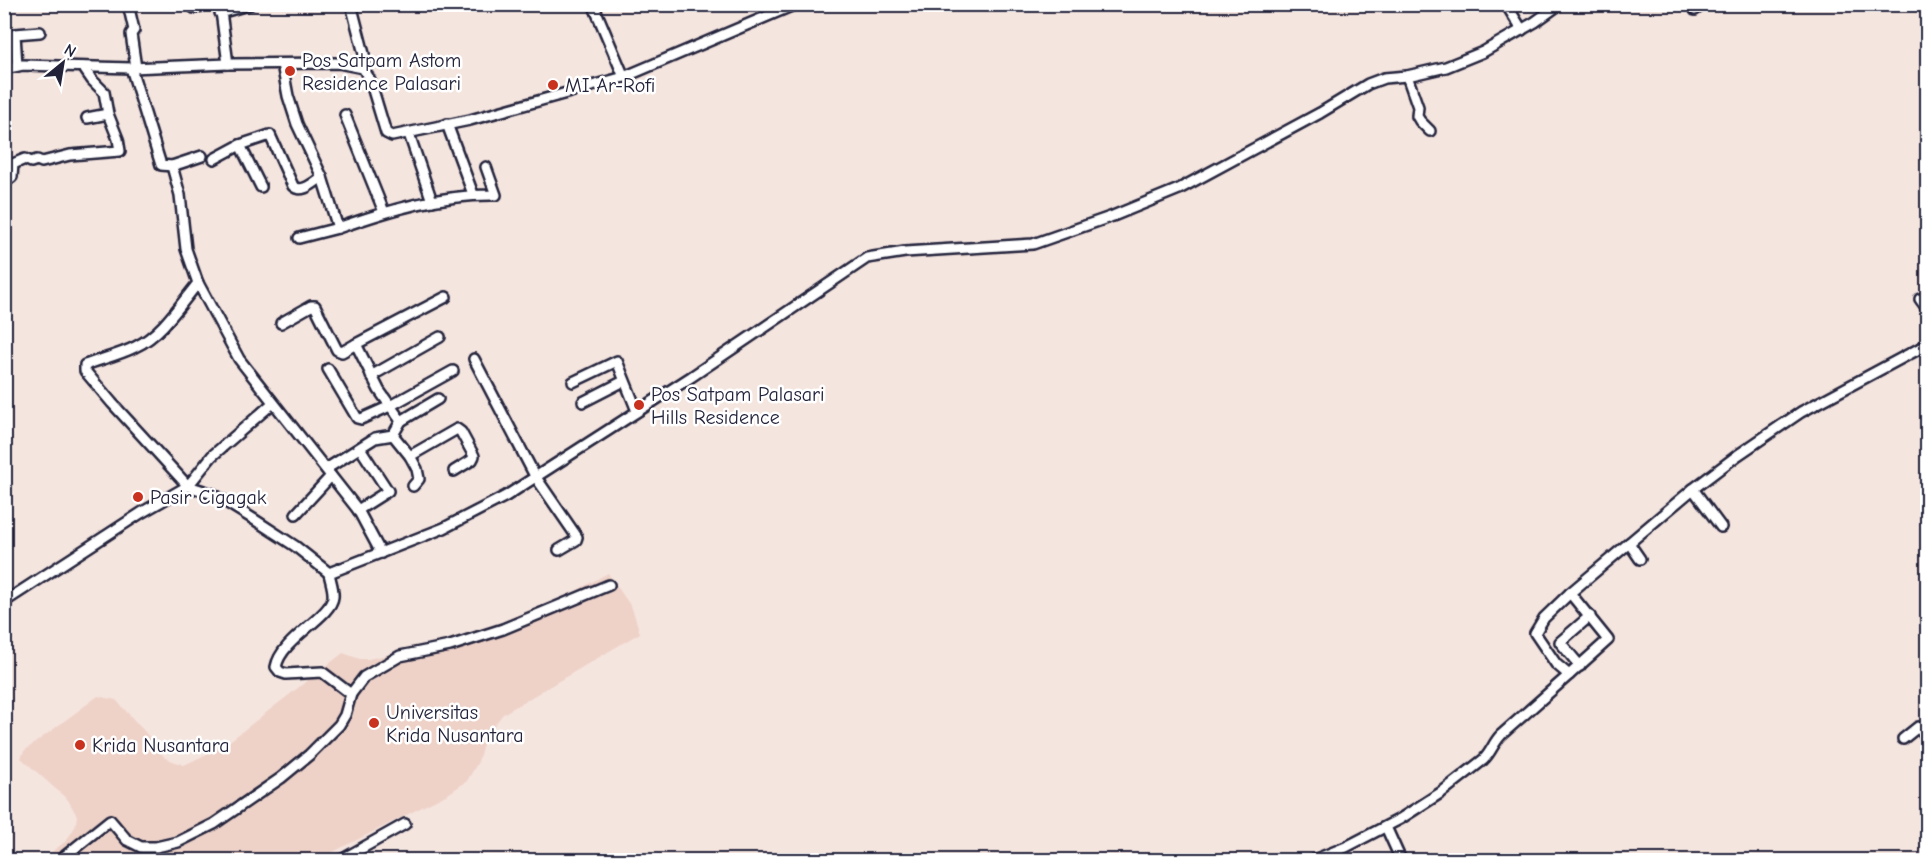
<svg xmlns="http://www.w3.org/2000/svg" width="1932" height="865" font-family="'Comic Neue',sans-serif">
  <rect width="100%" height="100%" fill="#f5e5df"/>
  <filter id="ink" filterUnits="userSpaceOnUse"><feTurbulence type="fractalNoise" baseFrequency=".0167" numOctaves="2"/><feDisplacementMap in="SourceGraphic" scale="12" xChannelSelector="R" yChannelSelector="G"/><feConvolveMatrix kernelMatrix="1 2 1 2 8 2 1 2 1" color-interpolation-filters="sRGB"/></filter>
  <g filter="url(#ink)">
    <polygon fill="#eed2c8" points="608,573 632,608 640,633 503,714 485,737 478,762 467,781 448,794 333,852 322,860 37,860 49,854 66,841 75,827 77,816 68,800 21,758 24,751 98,696 116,700 146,733 165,758 184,765 222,747 343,653 360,659 368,659 439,644 497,626 549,606"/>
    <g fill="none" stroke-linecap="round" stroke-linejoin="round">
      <defs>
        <g id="street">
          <polyline points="128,4 134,30 131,34 136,68"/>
          <polyline points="190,4 194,8 207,4"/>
          <polyline points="351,4 364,54 363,68"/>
          <polyline points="593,4 624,77"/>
          <polyline points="1506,4 1522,30"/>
          <polyline points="1695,10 1704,4"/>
          <polyline points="220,13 251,4"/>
          <polyline points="228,64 338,63 363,68 370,80 386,133 392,136 470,120 624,77 796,4"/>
          <path d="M 282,64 L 288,96 L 297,124 L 322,177 L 338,228 C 390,210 441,194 496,195 L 486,167"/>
          <polyline points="17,66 15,34 40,32"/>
          <polyline points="131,68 161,165 172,166 202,156"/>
          <polyline points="4,69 23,65 131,68 228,64 220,4"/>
          <polyline points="1407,76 1418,107 1417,116 1420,121 1430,131"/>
          <polyline points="345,115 384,212"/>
          <polyline points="87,118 108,114"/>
          <polyline points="447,124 473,194"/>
          <polyline points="409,134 432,201"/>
          <polyline points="240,145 261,187"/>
          <path d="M 214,159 L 240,145 L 270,135 L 293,186 C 302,194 313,183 322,177"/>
          <polyline points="172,166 180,195 186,249 198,283 239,359 358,510 381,553"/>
          <polyline points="4,183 12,177 13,164 25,159 31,162 37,160 42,162 70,155 120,151 118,139 108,114 104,92 92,80 83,67"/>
          <polyline points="299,238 338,228"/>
          <path d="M 198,283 C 180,305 161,335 135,347 C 119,355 101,359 85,365 L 85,371 L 112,403 L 188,486 L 213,494 L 255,520 L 295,546 L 329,573 L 444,528 L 506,496 L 691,377 L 867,258 L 905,252 L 1033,244 L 1113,216 L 1179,189 L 1320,113 L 1368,84 L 1384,78 L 1407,76 L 1446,67 L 1483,52 L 1535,22 L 1560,4"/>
          <polyline points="1920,299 1928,310"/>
          <polyline points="281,323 311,306 315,306 337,350 342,352 356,344 379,390 401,421 393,435"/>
          <polyline points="356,344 446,297"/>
          <polyline points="474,359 535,476 577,537 576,540 559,550"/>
          <polyline points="328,369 357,418 361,419 390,406 453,371"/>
          <polyline points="371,376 440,337"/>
          <polyline points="573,382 617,361 637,411"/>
          <polyline points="583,402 624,381"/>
          <polyline points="401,421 438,399"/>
          <polyline points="410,456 457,429 461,432 474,456 472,460 454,471"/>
          <polyline points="326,469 375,438 393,435 410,456 417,469 419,479 413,486"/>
          <polyline points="1693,489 1721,527"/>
          <polyline points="358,510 388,491 360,448"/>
          <polyline points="296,514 331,476"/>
          <polyline points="1629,543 1640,559"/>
          <path d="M 329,573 C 330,580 334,589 333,597 C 331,617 281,639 276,667 L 280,672 L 286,674 L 322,672 L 351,694 L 364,677 L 400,656 L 450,646 L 503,629 L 609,585"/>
          <polyline points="4,602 141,513 188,486 212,456 273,403"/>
          <polyline points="1580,666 1560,642 1590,616"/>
          <polyline points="1569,675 1608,640 1570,593"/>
          <polyline points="1903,739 1918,727 1922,732 1928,728"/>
          <polyline points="1386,827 1401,860"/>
          <polyline points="60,860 110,820 127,840 141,847 156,847 178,842 214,824 281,778 309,755 339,725 345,715 351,694"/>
          <polyline points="341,860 405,824"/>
          <path d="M 1314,860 L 1346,847 L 1400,819 L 1442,792 L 1483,760 C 1491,753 1493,743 1501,735 L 1569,675 L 1556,664 L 1535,633 L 1544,618 L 1570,593 L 1693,489 L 1738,455 L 1801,412 L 1928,344"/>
        </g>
      </defs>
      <use href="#street" stroke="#22223b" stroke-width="14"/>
      <use href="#street" stroke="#fff" stroke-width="9"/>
    </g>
  </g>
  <g fill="#c8321e" stroke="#fff" stroke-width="2">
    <circle cx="290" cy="71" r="6"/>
    <circle cx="553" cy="85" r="6"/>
    <circle cx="639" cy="405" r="6"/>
    <circle cx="138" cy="497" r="6"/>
    <circle cx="374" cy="723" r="6"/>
    <circle cx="80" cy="745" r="6"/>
  </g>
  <g text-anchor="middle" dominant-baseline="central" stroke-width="5" stroke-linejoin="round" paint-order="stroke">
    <g font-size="20" fill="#22223b" stroke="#fff" text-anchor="start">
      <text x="302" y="60">Pos Satpam Astom<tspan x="302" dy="23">Residence Palasari</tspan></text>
      <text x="565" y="85">MI Ar-Rofi</text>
      <text x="651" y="394">Pos Satpam Palasari<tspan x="651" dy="23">Hills Residence</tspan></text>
      <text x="150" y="497">Pasir Cigagak</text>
      <text x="386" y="712">Universitas<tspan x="386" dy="23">Krida Nusantara</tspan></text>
      <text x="92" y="745">Krida Nusantara</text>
    </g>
  </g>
  <rect width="1932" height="865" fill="none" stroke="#fff" stroke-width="24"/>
  <rect x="12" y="12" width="1908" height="841" fill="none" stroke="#22223b" stroke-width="2" filter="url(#ink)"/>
  <g transform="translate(63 63) rotate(30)" stroke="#ffffff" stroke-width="4.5" paint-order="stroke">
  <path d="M0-4.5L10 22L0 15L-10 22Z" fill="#22223b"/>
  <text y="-9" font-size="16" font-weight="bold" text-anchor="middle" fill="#22223b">N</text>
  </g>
</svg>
